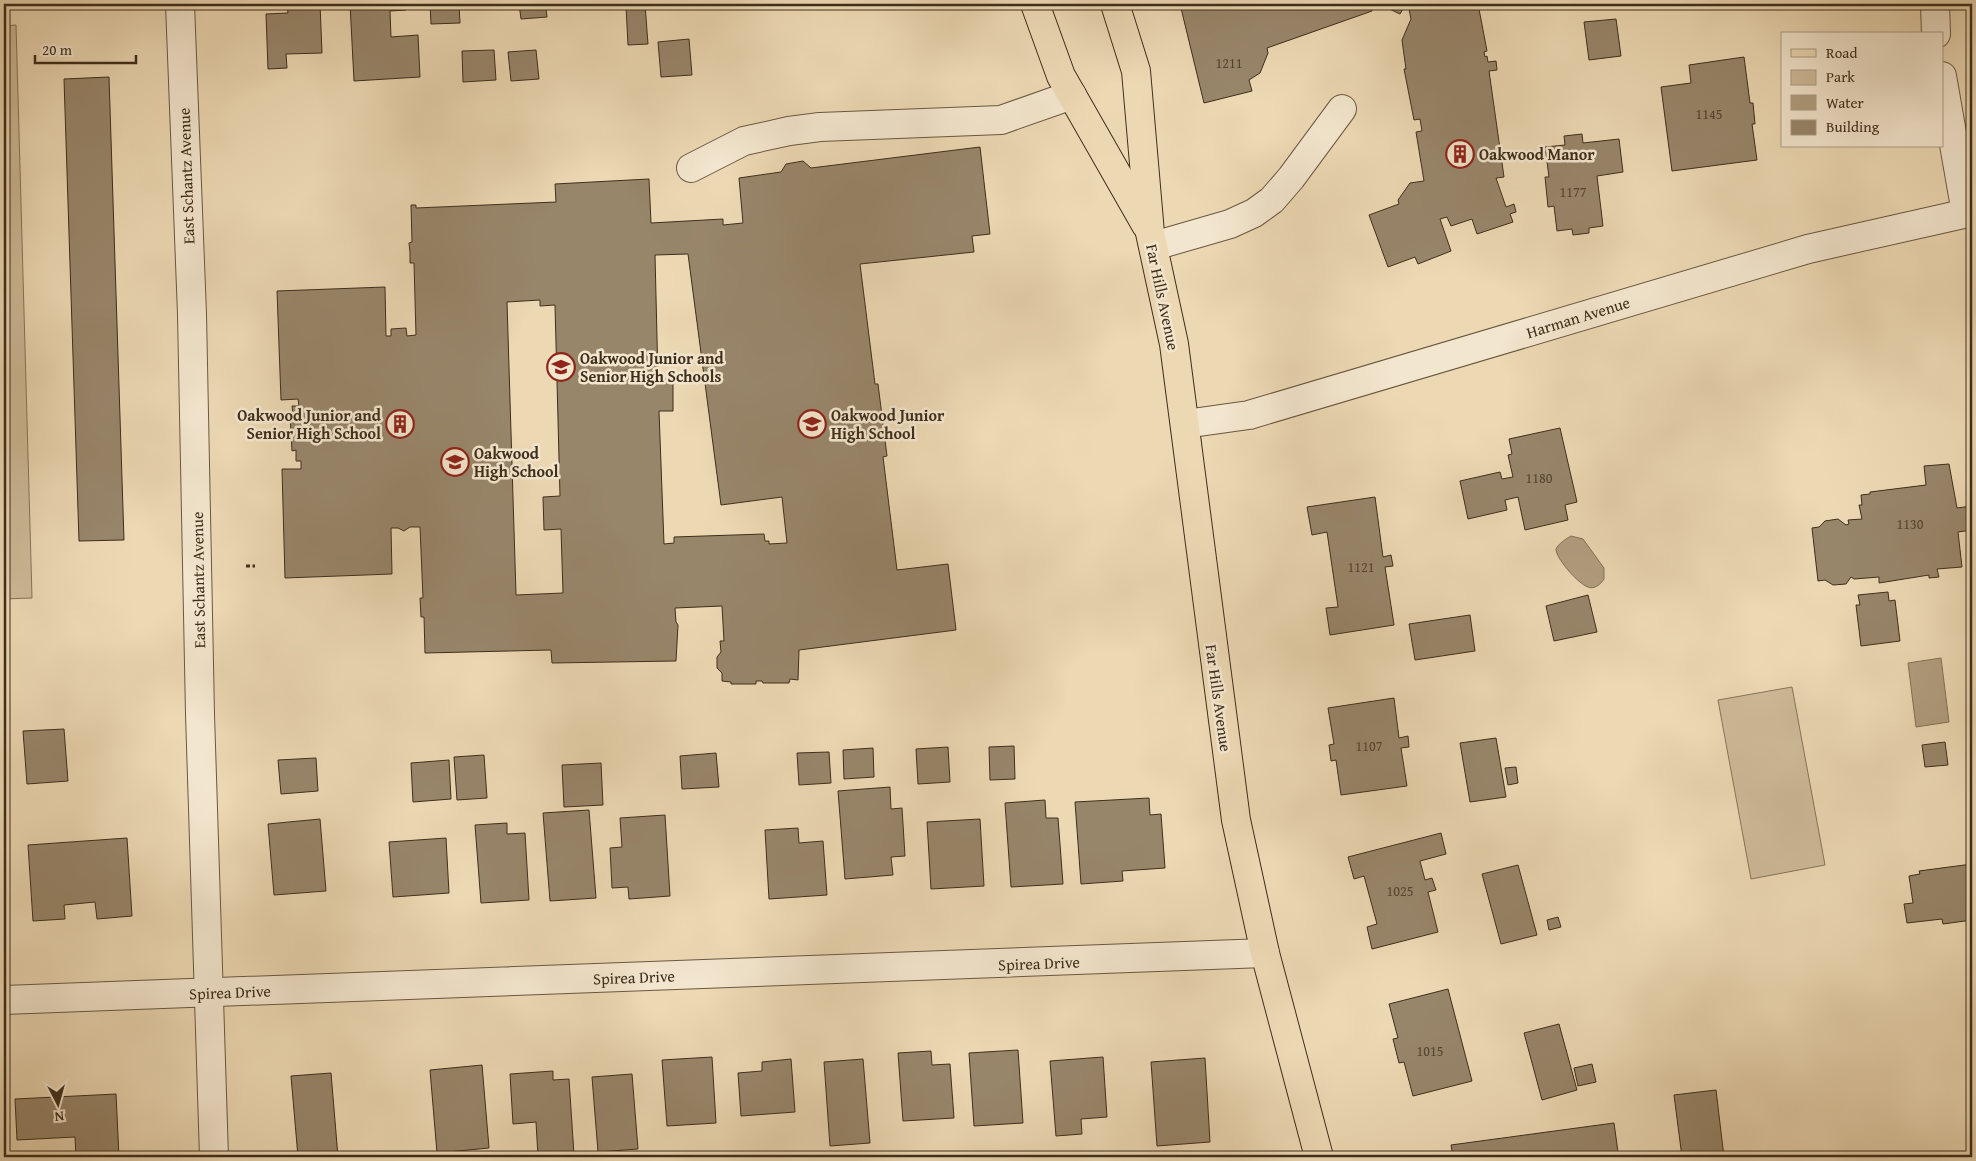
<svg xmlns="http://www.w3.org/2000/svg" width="1976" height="1161" font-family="'Gentium Book Plus',serif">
  <rect width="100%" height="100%" fill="#ecd8b3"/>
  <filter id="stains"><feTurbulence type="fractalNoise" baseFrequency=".004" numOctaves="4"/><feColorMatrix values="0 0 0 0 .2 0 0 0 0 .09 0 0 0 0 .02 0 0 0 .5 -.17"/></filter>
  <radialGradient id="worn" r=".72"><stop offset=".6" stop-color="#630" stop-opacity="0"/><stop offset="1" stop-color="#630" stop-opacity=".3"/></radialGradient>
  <g fill="#cebb99" stroke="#86745a">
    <polygon points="16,25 32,598 4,599 4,26"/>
    <polygon points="1792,687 1825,865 1751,879 1718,700"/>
  </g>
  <g fill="#b19e80" stroke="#837158">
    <path d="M 1571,536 L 1583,539 L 1604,568 L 1604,579 C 1601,584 1594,590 1588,587 C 1578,584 1555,557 1556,549 C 1558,544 1567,538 1571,536 Z"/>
    <polygon points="1941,658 1949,722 1916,727 1908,663"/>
  </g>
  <g fill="#98866b" stroke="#3e2e1c" fill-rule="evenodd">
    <polygon points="287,4 320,4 322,53 286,54 287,68 268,69 266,14 288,13"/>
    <polygon points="350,4 406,4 406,10 390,11 391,37 418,35 420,77 354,81"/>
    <polygon points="430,4 459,4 460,23 431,24"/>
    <polygon points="519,4 568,4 568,7 546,8 547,17 521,19"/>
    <polygon points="582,4 610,4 610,7 582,9"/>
    <polygon points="645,4 648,44 628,45 626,6"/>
    <polygon points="1180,4 1370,4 1372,11 1267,48 1268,53 1260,73 1249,80 1252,91 1204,103"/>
    <polygon points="1379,4 1472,4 1473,10 1479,9 1487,51 1484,52 1485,57 1487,56 1488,62 1496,61 1497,70 1489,71 1504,177 1496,178 1506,207 1514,204 1516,212 1510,214 1513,222 1477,234 1472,219 1451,226 1447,217 1440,219 1451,251 1418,264 1415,257 1388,267 1369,215 1399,204 1398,200 1410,183 1424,181 1416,132 1422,131 1420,119 1414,120 1404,69 1406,69 1402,40 1411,19 1409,9 1404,7 1400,14"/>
    <polygon points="1616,19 1621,56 1589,60 1584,22"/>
    <polygon points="689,39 692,75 661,77 658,42"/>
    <polygon points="494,50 496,80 463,82 462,51"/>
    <polygon points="536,50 539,79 511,81 508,52"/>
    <polygon points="1744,57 1750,103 1753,103 1755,124 1752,124 1757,160 1672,171 1661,87 1691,83 1689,65"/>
    <polygon points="109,77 124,540 79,541 64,79"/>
    <polygon points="1582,134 1583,143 1619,139 1623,172 1597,176 1603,226 1589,228 1589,233 1573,235 1572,229 1557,231 1554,206 1548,207 1545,177 1549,177 1545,147 1565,145 1564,136"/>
    <path d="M 980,147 L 990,234 L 972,236 L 974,252 L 860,264 L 875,384 L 878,384 L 887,456 L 883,457 L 897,570 L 948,564 L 956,630 L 799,650 L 798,680 L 790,679 L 789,683 L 763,683 L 762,681 L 756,681 L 756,684 L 731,684 L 731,682 L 722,681 L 722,673 L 717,668 L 717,657 L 721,652 L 720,641 L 724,641 L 722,606 L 675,608 L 676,622 L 678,625 L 676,661 L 552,663 L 551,650 L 425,653 L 424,617 L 421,617 L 420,598 L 423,598 L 420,527 L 410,527 L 404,531 L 398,528 L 391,528 L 392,574 L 285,578 L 282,469 L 301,469 L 301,461 L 296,461 L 296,450 L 292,451 L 290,415 L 293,415 L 292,406 L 299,406 L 298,399 L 281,400 L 277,291 L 385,287 L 386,336 L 391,336 L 391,329 L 406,328 L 407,336 L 416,335 L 414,263 L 410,263 L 410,253 L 409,243 L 412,242 L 411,205 L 416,205 L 416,208 L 556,202 L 555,184 L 649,179 L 651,223 L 723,219 L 723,225 L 743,223 L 739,178 L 781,172 L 786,164 L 803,161 L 811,168 ZM 688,254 L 721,505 L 782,497 L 787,543 L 769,544 L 769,541 L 765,541 L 764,534 L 674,537 L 674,543 L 664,544 L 659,411 L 673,411 L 673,379 L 658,379 L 655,255 ZM 540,300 L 540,306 L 555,305 L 560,496 L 543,497 L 544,530 L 561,529 L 563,593 L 516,595 L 507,302 Z"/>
    <polygon points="1560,428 1577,502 1565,505 1568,520 1525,530 1518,497 1505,500 1507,510 1468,519 1460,481 1500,472 1502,479 1513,477 1508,455 1512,454 1509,439"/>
    <polygon points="1949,464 1957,508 1972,506 1972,530 1958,532 1962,567 1937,569 1939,577 1929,578 1929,575 1879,583 1879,577 1854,579 1851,577 1846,584 1833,585 1825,580 1818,581 1812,528 1819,527 1825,521 1838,519 1846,525 1849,524 1848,520 1862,519 1859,505 1862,505 1861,495 1870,494 1870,492 1926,485 1924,466"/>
    <polygon points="1375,497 1383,557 1391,555 1393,566 1385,567 1394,625 1330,635 1326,608 1338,607 1327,532 1312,535 1307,507"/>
    <polygon points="1888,592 1889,601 1895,600 1900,641 1861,646 1856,605 1860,605 1858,595"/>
    <polygon points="1588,595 1597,632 1554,641 1546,606"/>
    <polygon points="1470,615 1475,651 1415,660 1409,624"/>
    <polygon points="1394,698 1399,738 1408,736 1409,747 1401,748 1407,786 1341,795 1336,760 1331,761 1329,745 1334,744 1328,708"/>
    <polygon points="64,729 68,781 27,784 23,731"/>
    <polygon points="1496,738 1506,797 1470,802 1460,743"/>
    <polygon points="1945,742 1948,765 1925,767 1922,745"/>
    <polygon points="1014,746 1015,779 990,780 989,747"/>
    <polygon points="948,747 950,782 918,784 916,749"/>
    <polygon points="873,748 874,777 844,779 843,750"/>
    <polygon points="829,752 831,783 799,785 797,753"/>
    <polygon points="716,753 719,787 682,789 680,756"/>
    <polygon points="484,755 487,798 457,800 454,757"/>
    <polygon points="316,758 318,791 281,794 278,760"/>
    <polygon points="449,760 451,799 413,802 411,763"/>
    <polygon points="601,763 603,805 564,807 562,765"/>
    <polygon points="1516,767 1518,783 1508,785 1505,768"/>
    <polygon points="890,787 891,809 902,808 905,856 891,857 893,875 845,879 838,791"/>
    <polygon points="1149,798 1150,815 1161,814 1165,868 1122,871 1123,881 1081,884 1075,802"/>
    <polygon points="1045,800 1046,818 1058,818 1063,884 1011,887 1005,803"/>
    <polygon points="589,810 596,898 550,901 543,813"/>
    <polygon points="665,815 670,896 629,899 628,887 612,888 610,848 622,847 620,818"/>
    <polygon points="320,819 326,891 274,895 268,824"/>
    <polygon points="980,819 984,886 931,889 927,822"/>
    <polygon points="507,823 507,834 525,833 529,900 481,903 475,825"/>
    <polygon points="798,828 799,843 823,841 827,895 769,899 765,830"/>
    <polygon points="1441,833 1446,854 1420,861 1425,880 1432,878 1436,890 1428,892 1438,932 1372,949 1367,927 1377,924 1364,876 1354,879 1348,857"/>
    <polygon points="127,838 132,916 97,919 95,902 64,905 65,919 33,921 28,845"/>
    <polygon points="446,838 449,893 393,897 389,842"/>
    <polygon points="1972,864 1972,920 1943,924 1942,919 1907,923 1904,904 1913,903 1909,876 1920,874 1919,871"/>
    <polygon points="1518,865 1537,935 1501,944 1482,874"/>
    <polygon points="1558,917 1561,927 1549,930 1547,920"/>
    <polygon points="1448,989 1472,1081 1413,1096 1404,1062 1399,1063 1393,1039 1398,1038 1389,1004"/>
    <polygon points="1559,1024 1577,1090 1542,1100 1524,1033"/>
    <polygon points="1018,1050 1023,1123 974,1126 969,1053"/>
    <polygon points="931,1051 932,1065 950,1064 954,1118 903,1121 898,1053"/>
    <polygon points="712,1057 716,1123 667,1126 662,1060"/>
    <polygon points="1103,1057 1107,1117 1081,1119 1082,1134 1056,1136 1050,1061"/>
    <polygon points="1205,1058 1210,1142 1157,1146 1151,1062"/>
    <polygon points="791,1059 795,1112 741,1116 738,1073 762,1071 762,1062"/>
    <polygon points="863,1059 870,1143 830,1146 824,1062"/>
    <polygon points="1592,1064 1596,1082 1578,1086 1574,1068"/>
    <polygon points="482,1065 489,1148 437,1153 430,1070"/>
    <polygon points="553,1071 553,1080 569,1079 574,1155 538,1157 536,1122 513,1124 510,1074"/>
    <polygon points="331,1073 338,1157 298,1157 291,1076"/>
    <polygon points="632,1074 638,1149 598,1152 592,1077"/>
    <polygon points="1716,1090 1724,1157 1682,1157 1674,1095"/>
    <polygon points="116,1094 119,1157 76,1157 75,1137 17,1140 15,1099"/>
    <polygon points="1614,1123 1618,1152 1601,1154 1601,1157 1453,1157 1451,1145"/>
  </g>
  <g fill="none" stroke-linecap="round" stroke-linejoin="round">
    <defs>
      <g id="minor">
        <polyline points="180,4 192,314 200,714 214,1157"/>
        <polyline points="1935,4 1936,34"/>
        <polyline points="1942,76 1966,213"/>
        <polyline points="691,168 744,141 789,131 820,127 1001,120 1072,95"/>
        <polyline points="1154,246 1230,224 1254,213 1272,200 1291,178 1342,109"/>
        <polyline points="1185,424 1249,415 1808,249 1972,212"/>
        <polyline points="4,1000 1265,953"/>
      </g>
      <g id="major">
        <polyline points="1035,4 1061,76 1146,225"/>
        <polyline points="1115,4 1136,71 1150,233 1174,344 1236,820 1265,953 1319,1157"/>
      </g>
    </defs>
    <use href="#minor" stroke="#6a5842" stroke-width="30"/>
    <use href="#major" stroke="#3e2e1c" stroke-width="30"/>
    <polyline stroke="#3e2e1c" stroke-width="3" stroke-dasharray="4 2.5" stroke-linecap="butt" points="246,566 255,566"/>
    <use href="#minor" stroke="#f3e6ce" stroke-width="28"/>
    <use href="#major" stroke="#ecd8b3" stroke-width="28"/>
  </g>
  <defs>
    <symbol id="building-ring" viewBox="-11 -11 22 22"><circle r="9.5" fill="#f3e6ce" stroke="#8f2418" stroke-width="1.5"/><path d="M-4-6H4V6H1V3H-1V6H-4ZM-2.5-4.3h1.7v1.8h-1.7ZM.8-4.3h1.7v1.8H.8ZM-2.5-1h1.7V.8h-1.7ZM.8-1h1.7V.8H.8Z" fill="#8f2418"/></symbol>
    <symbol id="school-ring" viewBox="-11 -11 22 22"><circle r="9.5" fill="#f3e6ce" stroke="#8f2418" stroke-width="1.5"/><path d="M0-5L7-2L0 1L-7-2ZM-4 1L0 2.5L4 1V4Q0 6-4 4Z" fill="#8f2418"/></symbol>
  </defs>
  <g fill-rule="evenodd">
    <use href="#building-ring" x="1444" y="138" width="32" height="32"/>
    <use href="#school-ring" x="545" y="351" width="32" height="32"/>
    <use href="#building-ring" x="384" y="408" width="32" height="32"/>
    <use href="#school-ring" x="796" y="408" width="32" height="32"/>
    <use href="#school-ring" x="439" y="446" width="32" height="32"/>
  </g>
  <g text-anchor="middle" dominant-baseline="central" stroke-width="5" stroke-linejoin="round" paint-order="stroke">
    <g font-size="14" fill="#544430">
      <text x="1229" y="63">1211</text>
      <text x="1709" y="114">1145</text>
      <text x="1573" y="192">1177</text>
      <text x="1539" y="478">1180</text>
      <text x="1910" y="524">1130</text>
      <text x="1361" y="567">1121</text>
      <text x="1369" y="746">1107</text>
      <text x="1400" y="891">1025</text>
      <text x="1430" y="1051">1015</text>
    </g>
    <g font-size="16" font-weight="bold" fill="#3e2e1c" stroke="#f3e6ce" text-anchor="start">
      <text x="1479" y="154">Oakwood Manor</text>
      <text x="580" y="358">Oakwood Junior and<tspan x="580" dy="18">Senior High Schools</tspan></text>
      <text x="381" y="415" text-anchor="end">Oakwood Junior and<tspan x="381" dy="18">Senior High School</tspan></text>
      <text x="831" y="415">Oakwood Junior<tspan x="831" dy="18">High School</tspan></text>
      <text x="474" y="453">Oakwood<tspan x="474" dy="18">High School</tspan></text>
    </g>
    <g font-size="16" fill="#3e2e1c" stroke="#f3e6ce">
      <text transform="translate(186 176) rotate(-92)">East Schantz Avenue</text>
      <text transform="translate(1163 297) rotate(78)">Far Hills Avenue</text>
      <text transform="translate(1578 317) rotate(-17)">Harman Avenue</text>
      <text transform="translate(198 580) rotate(-91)">East Schantz Avenue</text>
      <text transform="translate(1219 698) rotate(82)">Far Hills Avenue</text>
      <text transform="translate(1039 963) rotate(-2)">Spirea Drive</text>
      <text transform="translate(634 977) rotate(-2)">Spirea Drive</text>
      <text transform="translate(230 992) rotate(-2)">Spirea Drive</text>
    </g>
  </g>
  <rect width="1976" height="1161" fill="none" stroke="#ecd8b3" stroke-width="20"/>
  <rect x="5" y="5" width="1966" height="1151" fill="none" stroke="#3e2e1c" stroke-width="2.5"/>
  <rect x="10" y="10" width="1956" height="1141" fill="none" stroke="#3e2e1c"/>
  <rect x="1781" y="32" width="162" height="115" fill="#f3e6ce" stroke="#ab9c87"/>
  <rect x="1791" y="49" width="25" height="8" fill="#ecd8b3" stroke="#ab9c87"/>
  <text x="1826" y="58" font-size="15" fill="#3e2e1c">Road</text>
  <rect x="1791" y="70" width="25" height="15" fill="#cebb99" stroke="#ab9c87"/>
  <text x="1826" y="82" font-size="15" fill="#3e2e1c">Park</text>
  <rect x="1791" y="95" width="25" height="15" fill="#b19e80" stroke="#ab9c87"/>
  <text x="1826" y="108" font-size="15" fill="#3e2e1c">Water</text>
  <rect x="1791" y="120" width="25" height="15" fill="#98866b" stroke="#ab9c87"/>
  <text x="1826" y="132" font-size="15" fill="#3e2e1c">Building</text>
  <g transform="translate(58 1104) rotate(174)" stroke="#f3e6ce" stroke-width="4" paint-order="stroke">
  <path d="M0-4L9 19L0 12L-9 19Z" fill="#3e2e1c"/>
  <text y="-8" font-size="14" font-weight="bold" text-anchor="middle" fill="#3e2e1c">N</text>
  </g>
  <path d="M35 55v8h101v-8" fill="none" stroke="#3e2e1c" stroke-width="2.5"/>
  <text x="42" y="55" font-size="15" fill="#3e2e1c" stroke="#f3e6ce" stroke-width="4" paint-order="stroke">20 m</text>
  <rect width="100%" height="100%" filter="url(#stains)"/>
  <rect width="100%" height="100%" fill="url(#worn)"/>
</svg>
